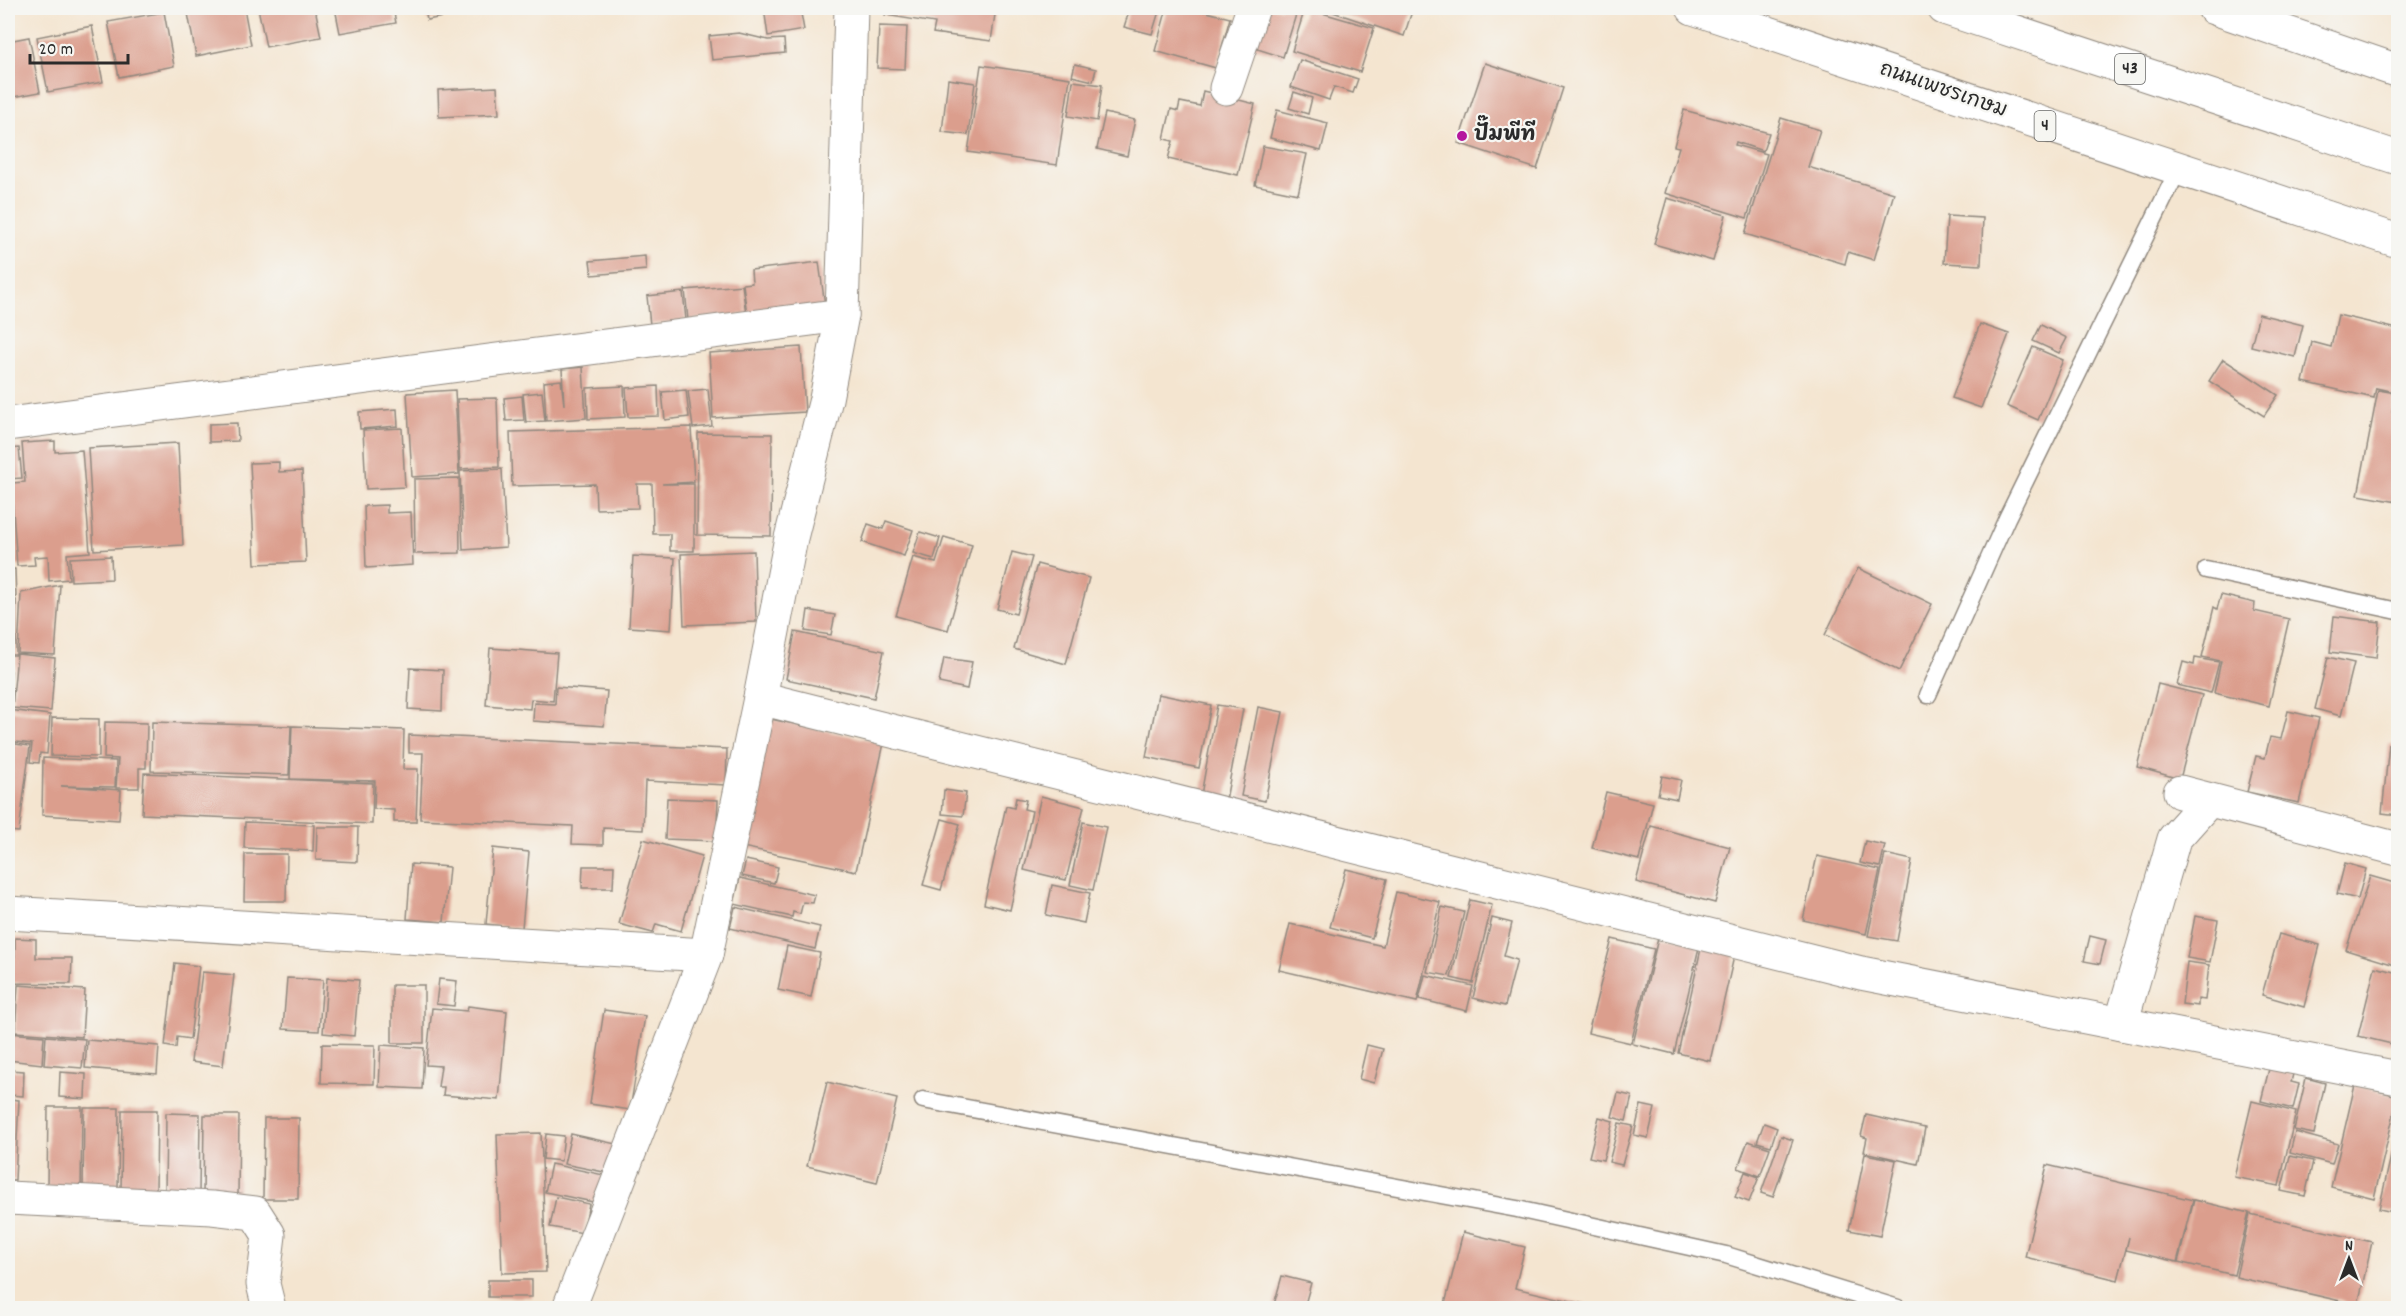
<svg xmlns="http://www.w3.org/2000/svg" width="2406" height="1316" font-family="Dekko,'Playpen Sans Thai',sans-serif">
  <rect width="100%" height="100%" fill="#f6f6f2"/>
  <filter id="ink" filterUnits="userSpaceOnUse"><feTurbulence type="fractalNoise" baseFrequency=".0167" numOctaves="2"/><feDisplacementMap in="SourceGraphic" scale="12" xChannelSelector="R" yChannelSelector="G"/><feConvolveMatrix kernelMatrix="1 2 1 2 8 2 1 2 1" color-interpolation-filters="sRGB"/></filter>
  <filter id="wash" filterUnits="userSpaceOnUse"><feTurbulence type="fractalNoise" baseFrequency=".008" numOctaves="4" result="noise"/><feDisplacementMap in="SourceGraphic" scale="24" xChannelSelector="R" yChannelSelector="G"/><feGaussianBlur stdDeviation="1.35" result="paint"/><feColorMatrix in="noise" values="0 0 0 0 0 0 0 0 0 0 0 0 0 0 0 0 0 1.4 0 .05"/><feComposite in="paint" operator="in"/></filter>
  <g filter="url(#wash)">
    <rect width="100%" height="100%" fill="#f4e5d0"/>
    <g id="blocks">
      <g fill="#db9e8d">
        <polygon points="187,8 244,8 251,45 196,56"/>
        <polygon points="258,8 315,8 321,37 266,47"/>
        <polygon points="335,8 393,8 396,23 340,33"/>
        <polygon points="425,8 482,8 482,9 427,20"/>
        <polygon points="764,8 800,8 804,30 768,36"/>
        <polygon points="887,8 996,8 991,41 933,33 935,23 885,15"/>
        <polygon points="1130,8 1160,8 1152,34 1124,27"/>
        <polygon points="1167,8 1191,8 1230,18 1216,68 1155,51"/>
        <polygon points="1263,8 1298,8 1283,57 1251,47"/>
        <polygon points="1305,8 1374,28 1360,72 1292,51"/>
        <polygon points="1321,8 1413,8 1404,36"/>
        <polygon points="164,12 174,66 119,77 108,22"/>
        <polygon points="92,26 103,82 48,92 37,37"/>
        <polygon points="879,26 907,27 905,69 877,68"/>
        <polygon points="739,33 768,40 784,39 785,53 712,60 709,36"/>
        <polygon points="29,37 40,92 8,98 8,41"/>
        <polygon points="1300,60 1358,79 1353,93 1334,87 1329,100 1291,87"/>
        <polygon points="1485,63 1563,88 1537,169 1458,143"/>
        <polygon points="1075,64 1096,69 1093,81 1072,76"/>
        <polygon points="981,65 1070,78 1057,165 968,152"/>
        <polygon points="948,79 975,83 968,135 942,132"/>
        <polygon points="1073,81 1102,85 1097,121 1068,116"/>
        <polygon points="497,87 499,114 439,117 438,90"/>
        <polygon points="1203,91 1255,104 1238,175 1168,159 1173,141 1164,139 1171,109 1178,111 1180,102 1200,106"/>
        <polygon points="1294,92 1312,98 1308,114 1289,108"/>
        <polygon points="1277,110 1328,123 1321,151 1270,138"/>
        <polygon points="1684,110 1769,133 1763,151 1736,142 1735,145 1767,154 1747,218 1665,193 1679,147 1674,146"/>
        <polygon points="1105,113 1135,120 1127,156 1097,149"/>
        <polygon points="1781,118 1820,130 1808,167 1894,193 1874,260 1848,252 1845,264 1745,234"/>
        <polygon points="1263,146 1307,154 1298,194 1255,185"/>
        <polygon points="1667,198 1726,215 1713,261 1654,244"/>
        <polygon points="1947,216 1983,218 1981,265 1944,263"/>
        <polygon points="645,256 646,270 592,275 590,261"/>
        <polygon points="819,262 825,306 747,314 743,284 752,283 751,270"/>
        <polygon points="742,285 746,314 688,320 685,290"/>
        <polygon points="683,292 686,320 650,325 647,296"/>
        <polygon points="2259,314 2303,325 2295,357 2251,346"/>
        <polygon points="2338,315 2398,329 2396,339 2398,340 2398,393 2376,388 2374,398 2303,382 2312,342 2331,347"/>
        <polygon points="1980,324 2009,334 1981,408 1952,398"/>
        <polygon points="2041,325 2067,338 2059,353 2033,341"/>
        <polygon points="801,347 805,412 713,418 709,353"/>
        <polygon points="2033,347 2063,360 2038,420 2007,406"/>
        <polygon points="2223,359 2278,395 2264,416 2209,381"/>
        <polygon points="583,367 586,418 546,421 544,382 561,380 564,405 562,369"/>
        <polygon points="624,386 625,417 588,419 587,388"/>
        <polygon points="658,386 659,416 628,417 626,388"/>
        <polygon points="708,389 712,426 693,428 688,391"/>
        <polygon points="455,390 459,474 412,477 407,393"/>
        <polygon points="686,390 689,417 665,420 662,392"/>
        <polygon points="2378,390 2396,393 2392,412 2398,413 2398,502 2358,495"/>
        <polygon points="542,392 545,421 526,422 523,394"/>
        <polygon points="522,396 524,420 506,421 504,398"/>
        <polygon points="497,398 499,467 460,469 457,399"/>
        <polygon points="397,409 398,426 360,429 359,412"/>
        <polygon points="237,423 238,441 209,442 209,424"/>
        <polygon points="691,427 694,482 662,484 694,484 694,551 670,551 670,534 653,534 652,484 637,484 638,508 596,509 595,484 512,486 510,432"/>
        <polygon points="402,428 405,487 366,489 363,430"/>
        <polygon points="698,433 772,434 771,536 697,535"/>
        <polygon points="55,441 55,452 82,450 90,552 67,554 69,579 49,581 48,556 34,557 35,565 17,566 11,483 25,482 22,443"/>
        <polygon points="178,443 183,545 94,550 88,448"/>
        <polygon points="19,448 22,478 8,479 8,449"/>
        <polygon points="279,462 279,472 302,471 306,562 255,564 250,463"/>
        <polygon points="502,469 506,547 463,550 460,471"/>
        <polygon points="459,478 460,553 415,554 414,479"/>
        <polygon points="387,505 387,513 411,512 413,565 366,568 364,506"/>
        <polygon points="886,521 913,530 904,556 862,542 868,524 883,529"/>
        <polygon points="920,532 940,538 934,559 913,553"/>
        <polygon points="944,537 972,545 948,630 896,616 913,557 936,563"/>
        <polygon points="754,551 756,622 684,625 681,554"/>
        <polygon points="1012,552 1032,557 1016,614 997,609"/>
        <polygon points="111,556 112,579 71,581 70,558"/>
        <polygon points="633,556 675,558 671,630 629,627"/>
        <polygon points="1037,564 1089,578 1066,664 1014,649"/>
        <polygon points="1858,568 1932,604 1899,671 1825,635"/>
        <polygon points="8,569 15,569 16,597 8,598"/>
        <polygon points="60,585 55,655 18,653 21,593"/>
        <polygon points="2221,595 2255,603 2254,611 2289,619 2269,706 2214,693 2221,661 2202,657 2214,607 2217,609"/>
        <rect x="8" y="600" width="8" height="55"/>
        <polygon points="808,610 835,615 831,635 805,631"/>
        <polygon points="2334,616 2380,622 2376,658 2330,652"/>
        <polygon points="795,632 884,651 874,698 786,679"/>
        <polygon points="490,648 557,653 553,701 531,699 530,709 486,705"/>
        <polygon points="17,654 55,658 51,711 12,708"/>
        <polygon points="2328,657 2354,663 2341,716 2315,709"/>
        <polygon points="944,658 972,662 967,689 939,683"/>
        <polygon points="2195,658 2219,662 2211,693 2177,685 2183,662 2194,665"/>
        <polygon points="410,668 443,670 442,711 408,709"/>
        <polygon points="8,671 11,671 10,685 8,685"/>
        <polygon points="2158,684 2202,695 2180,779 2137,767"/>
        <polygon points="556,687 607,691 604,726 533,721 534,703 555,704"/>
        <polygon points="1158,694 1211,705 1199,768 1146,757"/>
        <polygon points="1217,705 1243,709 1226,800 1201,795"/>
        <polygon points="1258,707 1283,712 1265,801 1241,796"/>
        <polygon points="8,710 50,715 47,754 40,753 39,763 30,762 32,744 8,741"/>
        <polygon points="2288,711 2319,718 2299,803 2247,792 2256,756 2265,758 2270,737 2281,739"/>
        <polygon points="761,717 884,743 856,871 733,845"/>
        <polygon points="52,718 99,719 99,757 51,756"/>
        <polygon points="105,722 147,723 146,768 139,768 139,788 116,788 118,759 104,758"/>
        <polygon points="152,722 291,726 289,775 151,771"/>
        <polygon points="292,726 404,730 403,769 418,769 416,822 394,822 394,810 374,809 375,781 290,779"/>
        <polygon points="409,735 727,749 726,785 645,781 643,830 603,828 603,845 572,844 573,826 420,819 423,753 409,753"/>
        <polygon points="8,743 30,746 19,832 8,831"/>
        <polygon points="2389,744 2398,745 2398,815 2382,813"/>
        <polygon points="43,758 116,761 115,787 61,786 121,790 119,820 42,815"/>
        <polygon points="144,773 373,783 372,824 142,814"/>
        <polygon points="1662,776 1681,780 1677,799 1658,795"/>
        <polygon points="944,790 966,793 963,816 942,814"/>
        <polygon points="1606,792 1653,803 1639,860 1592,848"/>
        <polygon points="1041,796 1084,807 1066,880 1024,870"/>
        <polygon points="667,798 718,800 716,841 665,839"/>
        <polygon points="1016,798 1026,800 1024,809 1032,811 1010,910 984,904 1006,806 1014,808"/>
        <polygon points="942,819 960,824 941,890 923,885"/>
        <polygon points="245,822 314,825 313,851 244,848"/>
        <polygon points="1083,822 1106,827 1093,890 1070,885"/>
        <polygon points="1651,826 1730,847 1715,903 1636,882"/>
        <polygon points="317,827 358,827 357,862 316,860"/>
        <polygon points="643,839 702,856 681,931 656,924 653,933 619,924"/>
        <polygon points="1865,841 1885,845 1880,867 1860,863"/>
        <polygon points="493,848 529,852 522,928 486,924"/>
        <polygon points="245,854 287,854 286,901 244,901"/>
        <polygon points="1885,854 1912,860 1897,941 1868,936"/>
        <polygon points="1817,856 1880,870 1866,934 1803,920"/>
        <polygon points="746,860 778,867 774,883 742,876"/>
        <polygon points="2345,863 2366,869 2358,899 2337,894"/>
        <polygon points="411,864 449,867 444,922 407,919"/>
        <polygon points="583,866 614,866 613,888 582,888"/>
        <polygon points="1346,869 1387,879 1372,938 1330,927"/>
        <polygon points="2370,876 2398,884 2398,966 2346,950"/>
        <polygon points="740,878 815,895 813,903 803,902 800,914 793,912 792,917 734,904"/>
        <polygon points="1052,885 1090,893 1084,923 1046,915"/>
        <polygon points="1396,892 1440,902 1417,1002 1279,970 1290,924 1383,946"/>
        <polygon points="1470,900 1492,905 1473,983 1451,978"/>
        <polygon points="735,907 820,927 815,949 730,928"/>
        <polygon points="1442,907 1464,912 1449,976 1427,972"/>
        <polygon points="2195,916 2218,920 2210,962 2187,958"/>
        <polygon points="1492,918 1512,923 1504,956 1517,960 1505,1006 1473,998"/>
        <polygon points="1659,934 1700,943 1674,1054 1633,1044"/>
        <polygon points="2279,934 2320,945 2304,1007 2262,995"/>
        <polygon points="2090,936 2106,940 2100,964 2084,961"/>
        <polygon points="15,938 36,939 36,958 72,958 71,984 8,983 8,956 15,956"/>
        <polygon points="1612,939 1654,949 1631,1043 1588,1033"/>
        <polygon points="1702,944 1735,952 1710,1061 1678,1053"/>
        <polygon points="787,946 820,953 811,997 778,990"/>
        <polygon points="2187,962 2209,965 2205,1000 2198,999 2198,1006 2182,1004"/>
        <polygon points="175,963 199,966 190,1039 177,1037 176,1048 165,1046"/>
        <polygon points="2375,967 2398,973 2396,1045 2358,1036"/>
        <polygon points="202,972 234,975 223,1066 191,1062"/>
        <polygon points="1425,975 1473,986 1467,1011 1419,999"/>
        <polygon points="287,978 323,980 319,1031 283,1029"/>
        <polygon points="327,978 359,980 354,1036 323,1033"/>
        <polygon points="439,979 457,981 454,1006 436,1004"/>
        <polygon points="18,985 85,990 82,1037 15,1032"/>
        <rect x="392" y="985" width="32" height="58"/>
        <polygon points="468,1006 507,1011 499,1100 443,1095 444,1087 438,1087 441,1066 426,1065 432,1008 467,1011"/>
        <polygon points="604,1010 645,1016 630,1110 590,1104"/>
        <polygon points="8,1033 44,1036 42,1064 8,1060"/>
        <polygon points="46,1036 85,1039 82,1068 44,1065"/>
        <polygon points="87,1040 159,1046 157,1074 85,1068"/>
        <polygon points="322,1044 375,1045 374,1084 321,1083"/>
        <polygon points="381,1045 424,1048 422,1089 379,1087"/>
        <polygon points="1367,1045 1383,1049 1374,1083 1359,1079"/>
        <polygon points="2269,1069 2293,1074 2291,1082 2299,1084 2293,1109 2261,1101"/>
        <polygon points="8,1070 24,1071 23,1096 8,1095"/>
        <polygon points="60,1072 86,1074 85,1099 59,1097"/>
        <polygon points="2306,1078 2325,1083 2314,1134 2294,1130"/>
        <polygon points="827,1082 897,1099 877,1183 807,1166"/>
        <polygon points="2355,1085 2398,1096 2374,1198 2331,1187"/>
        <polygon points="1618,1093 1632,1096 1626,1121 1612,1117"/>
        <polygon points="8,1099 19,1100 15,1180 8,1180"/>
        <polygon points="2252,1101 2296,1112 2279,1186 2234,1177"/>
        <polygon points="1641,1105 1655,1108 1648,1138 1634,1135"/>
        <polygon points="48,1107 82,1107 81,1189 47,1188"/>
        <polygon points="84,1108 119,1108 118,1190 83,1189"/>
        <polygon points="122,1110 157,1110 156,1192 121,1191"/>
        <polygon points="166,1113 200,1114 199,1195 165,1195"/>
        <polygon points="204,1115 239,1115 238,1196 203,1196"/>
        <polygon points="1866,1115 1925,1128 1918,1164 1864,1152 1867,1138 1861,1136"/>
        <polygon points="1599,1117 1613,1121 1603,1160 1589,1157"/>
        <polygon points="264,1118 299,1118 298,1199 263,1199"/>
        <polygon points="1619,1123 1633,1126 1622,1165 1609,1162"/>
        <polygon points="1764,1123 1777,1128 1771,1146 1757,1142"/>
        <polygon points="2398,1125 2398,1213 2379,1209"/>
        <polygon points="2295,1132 2338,1144 2332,1164 2290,1153"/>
        <polygon points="541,1133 546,1272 502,1273 497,1134"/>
        <polygon points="546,1134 564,1136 561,1161 543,1159"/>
        <polygon points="571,1134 616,1144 609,1173 564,1164"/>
        <polygon points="1781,1136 1793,1140 1773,1197 1761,1193"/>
        <polygon points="1748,1141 1770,1148 1760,1176 1738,1168"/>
        <polygon points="1865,1154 1896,1160 1880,1236 1849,1230"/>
        <polygon points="2290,1156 2313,1161 2305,1196 2281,1191"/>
        <polygon points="551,1164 604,1175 598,1203 545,1192"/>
        <polygon points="2047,1165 2193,1200 2177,1262 2126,1250 2129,1237 2118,1280 2025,1257"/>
        <polygon points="1745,1172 1759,1177 1749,1202 1735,1197"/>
        <polygon points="556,1197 589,1204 583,1233 550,1227"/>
        <polygon points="2194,1200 2249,1213 2234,1275 2178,1262"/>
        <polygon points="2250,1214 2372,1242 2358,1305 2236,1277"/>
        <polygon points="1463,1232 1525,1247 1515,1288 1601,1308 1444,1308"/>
        <polygon points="1282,1276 1311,1283 1304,1308 1273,1308"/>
        <rect x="488" y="1280" width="44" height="17"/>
      </g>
    </g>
  </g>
  <g filter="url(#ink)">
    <use href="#blocks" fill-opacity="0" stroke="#90887e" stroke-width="1.5"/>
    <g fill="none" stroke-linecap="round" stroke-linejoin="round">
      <defs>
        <g id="lane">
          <polyline points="2206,570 2398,611"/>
          <polyline points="1928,695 2007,518 2178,170"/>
          <polyline points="923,1100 1517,1209 1726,1255 1898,1308"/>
        </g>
        <g id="street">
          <polyline points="1226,88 1253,8"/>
          <polyline points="8,424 842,315"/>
          <polyline points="760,698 1861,973 2398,1078"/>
          <polyline points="2180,792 2398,849"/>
          <polyline points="8,913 706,955"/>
          <polyline points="2121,1024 2174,839 2209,800"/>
          <polyline points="8,1198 212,1208 255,1213 269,1235 263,1284 269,1308"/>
          <polyline points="569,1308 706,955 760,698 791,538 826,399 842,315 851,8"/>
        </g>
        <g id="highway">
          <polyline points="1693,8 2398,241"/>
          <polyline points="1944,8 2398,158"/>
          <polyline points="2214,8 2398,71"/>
        </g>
      </defs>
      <use href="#lane" stroke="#90887e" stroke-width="19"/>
      <use href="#street" stroke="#90887e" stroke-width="35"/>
      <use href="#highway" stroke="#90887e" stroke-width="35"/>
      <use href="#lane" stroke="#fff" stroke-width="16"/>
      <use href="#street" stroke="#fff" stroke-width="33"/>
      <use href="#highway" stroke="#fff" stroke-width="33"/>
    </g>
  </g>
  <circle fill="#b5179e" stroke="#f6f6f2" stroke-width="2" cx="1462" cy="136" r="6"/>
  <g text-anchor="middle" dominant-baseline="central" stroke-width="4.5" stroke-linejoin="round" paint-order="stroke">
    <g fill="#f6f6f2" stroke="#686867" stroke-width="1.5">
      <rect x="2115" y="54" width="30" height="30" rx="4.5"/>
      <rect x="2034.5" y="111" width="21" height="30" rx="4.5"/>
    </g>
    <g font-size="18" font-weight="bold" fill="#2b2b2b">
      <text x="2130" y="69">43</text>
      <text x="2045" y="126">4</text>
    </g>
    <g font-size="20" fill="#2b2b2b" stroke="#f6f6f2">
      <text transform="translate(1943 91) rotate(19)">ถนนเพชรเกษม</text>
    </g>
    <g font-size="20" font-weight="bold" fill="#2b2b2b" stroke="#f6f6f2" text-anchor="start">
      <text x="1474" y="136">ปั๊มพีที</text>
    </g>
  </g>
  <rect width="2406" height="1316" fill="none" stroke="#f6f6f2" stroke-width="30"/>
  <g transform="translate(2349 1259)" stroke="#f6f6f2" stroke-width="4.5" paint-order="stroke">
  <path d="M0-4.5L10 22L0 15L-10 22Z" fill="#2b2b2b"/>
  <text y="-9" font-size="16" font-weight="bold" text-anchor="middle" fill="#2b2b2b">N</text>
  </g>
  <path d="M30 54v9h98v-9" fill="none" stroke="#2b2b2b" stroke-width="3"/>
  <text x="39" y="54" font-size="18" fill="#2b2b2b" stroke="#f6f6f2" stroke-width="4.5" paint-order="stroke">20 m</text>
</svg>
